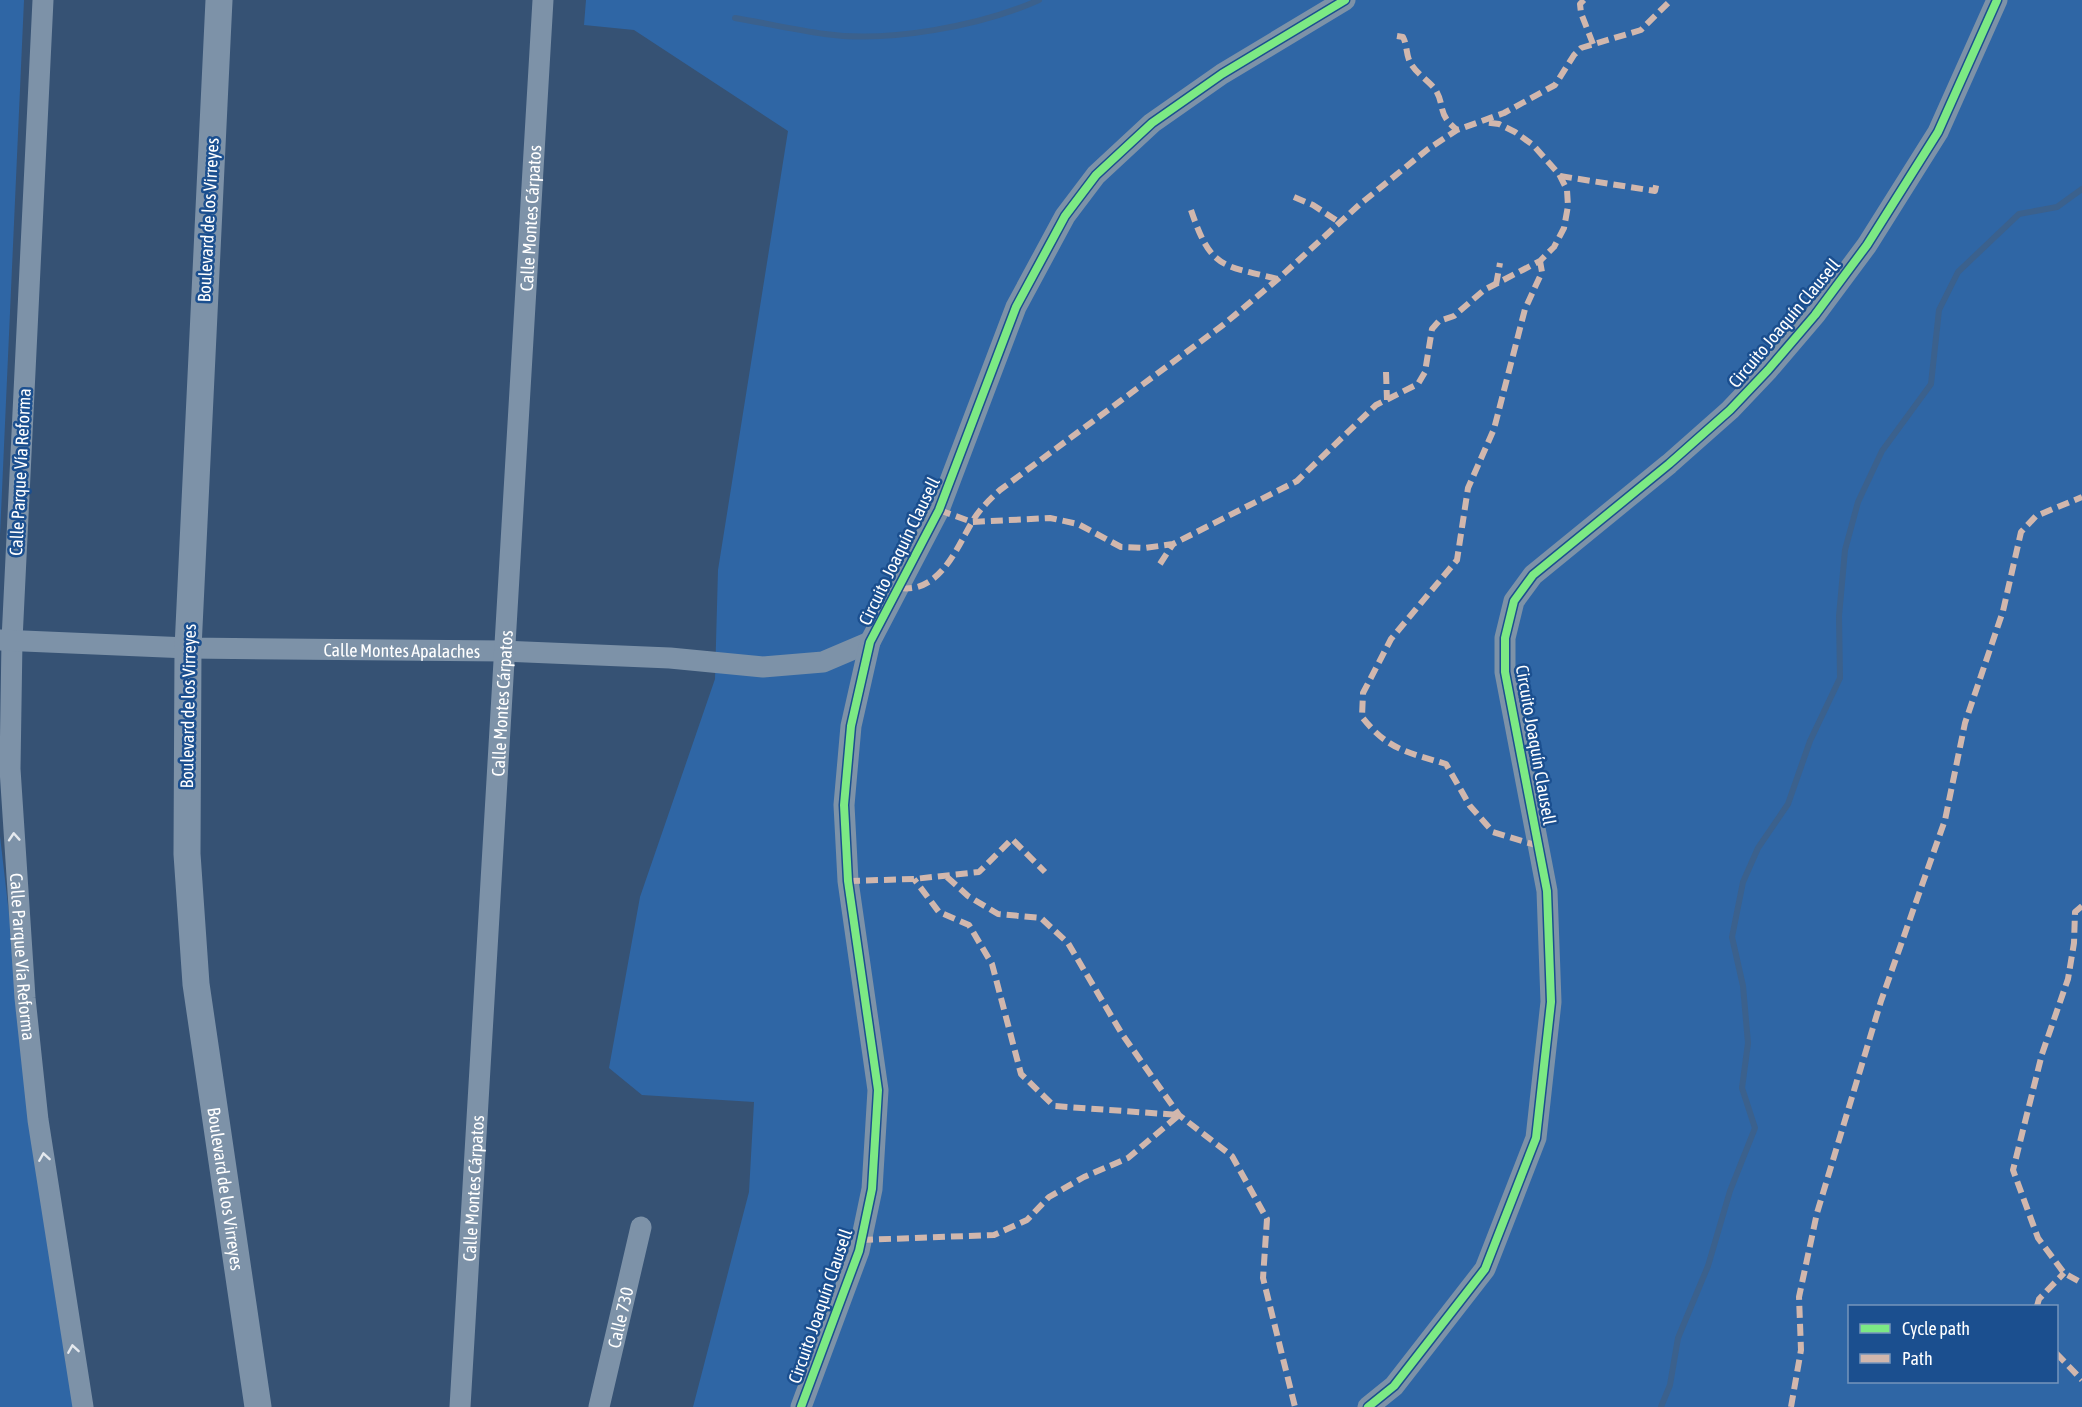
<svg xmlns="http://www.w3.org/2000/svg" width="2082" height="1407" font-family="'Asap Condensed',sans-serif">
  <rect width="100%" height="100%" fill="#365274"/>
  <g fill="#2f66a5" fill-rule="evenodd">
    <polygon points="0,0 24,0 0,535"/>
    <path d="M 586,0 L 2082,0 L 2082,1407 L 693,1407 L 749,1192 L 754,1102 L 642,1095 L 609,1068 L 640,897 L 715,679 L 718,570 L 788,131 L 634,30 L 584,25 ZM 1850,1306 L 2056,1306 L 2056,1382 L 1850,1382 Z"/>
    <polygon points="0,836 33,1122 92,1407 0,1407"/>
  </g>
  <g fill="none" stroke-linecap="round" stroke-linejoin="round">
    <g stroke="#3b618d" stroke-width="6">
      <path d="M 735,18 C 765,23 795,30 825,34 C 888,43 981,26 1039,0"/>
      <polyline points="1661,1407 1670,1385 1678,1338 1708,1266 1730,1191 1755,1128 1742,1088 1748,1043 1743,986 1732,937 1743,882 1758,848 1788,804 1810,741 1840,678 1839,616 1845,550 1858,502 1882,451 1931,384 1939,310 1958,272 2019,214 2057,207 2082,189"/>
    </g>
    <g stroke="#7d92a8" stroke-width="21">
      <path id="s1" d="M 43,0 L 12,640 L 10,769 L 25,998 L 38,1120 L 83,1407"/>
      <path id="s2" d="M 0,640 L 188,648 L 504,651 L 670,658 L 763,667 L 823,662 L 870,642"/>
      <path id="s3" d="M 460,1407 L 543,0"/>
      <path id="s4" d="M 599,1407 L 641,1227"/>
      <polyline points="801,1407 859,1251 872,1189 878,1090 848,881 844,805 851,726 870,642 939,510 1016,307 1065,216 1096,175 1152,123 1222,74 1345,0"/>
      <polyline points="1368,1407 1394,1386 1485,1269 1536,1138 1551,1002 1547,891 1505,672 1505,638 1514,601 1533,575 1669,464 1730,410 1768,370 1815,315 1867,245 1938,132 1997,0"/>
    </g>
    <path stroke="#7d92a8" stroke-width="27" id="s5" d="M 219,0 L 188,648 L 187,854 L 196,984 L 258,1407"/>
    <g stroke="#d1b7ad" stroke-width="6" stroke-dasharray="12 6" stroke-linecap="butt">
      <polyline points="1584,0 1580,4 1581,13 1593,44"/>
      <path d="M 1397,36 L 1403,37 C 1407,45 1406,52 1409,60 C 1414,72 1427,79 1435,89 C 1446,106 1436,113 1457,130"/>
      <polyline points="1560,176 1655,191 1657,181"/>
      <polyline points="1294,197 1313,205 1339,222"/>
      <path d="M 1191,210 C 1211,269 1221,265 1278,279"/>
      <polyline points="1496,285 1500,263"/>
      <polyline points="1386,372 1387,400"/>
      <polyline points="939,510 972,522 1050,518 1078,524 1121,547 1145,548 1173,544 1297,481 1376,405 1418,384 1425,372 1432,329 1439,321 1454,316 1484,290 1540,261 1554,247 1564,228 1568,206 1567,190 1559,174 1533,145 1515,132 1499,124 1483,122"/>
      <polyline points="1160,564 1173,544"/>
      <path d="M 900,588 C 939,593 956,550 972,522 C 979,510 989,500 1000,490 L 1223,325 L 1278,279 L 1359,205 L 1428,149 L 1457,130 L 1504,113 L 1555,85 L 1574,55 L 1581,48 L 1641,30 L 1671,0"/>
      <path d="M 1539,846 L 1493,832 L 1470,806 L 1446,764 C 1407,752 1388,750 1362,717 L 1363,693 L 1391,639 L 1457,560 L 1468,488 L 1494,429 L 1525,309 L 1542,272 L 1540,261"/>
      <polyline points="947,877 968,896 998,914 1041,918 1068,943 1122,1034 1179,1115 1232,1156 1267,1219 1263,1278 1295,1407"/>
      <polyline points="848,881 914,879 979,872 1012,839 1045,872"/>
      <polyline points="2082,906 2075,912 2074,943 2068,979 2042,1054 2013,1170 2038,1238 2064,1273 2082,1283"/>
      <polyline points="861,1240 994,1235 1027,1220 1049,1197 1084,1177 1128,1158 1179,1115 1054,1106 1021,1074 992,964 969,925 939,912 914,879"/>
      <polyline points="2037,1306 2039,1299 2064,1273"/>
      <polyline points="2056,1353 2082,1380"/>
      <polyline points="1791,1407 1801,1350 1799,1297 1817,1213 1881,1001 1945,820 1965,723 2003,611 2021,532 2036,516 2082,497"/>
    </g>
    <defs>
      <g id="cycleway">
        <polyline points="801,1407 859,1251 872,1189 878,1090 848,881 844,805 851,726 870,642 939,510 1016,307 1065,216 1096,175 1152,123 1222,74 1345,0"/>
        <polyline points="1368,1407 1394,1386 1485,1269 1536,1138 1551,1002 1547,891 1505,672 1505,638 1514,601 1533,575 1669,464 1730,410 1768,370 1815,315 1867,245 1938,132 1997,0"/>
      </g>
    </defs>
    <use href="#cycleway" stroke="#1b4f8f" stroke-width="11"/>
    <use href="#cycleway" stroke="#7ce984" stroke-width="8"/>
  </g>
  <defs><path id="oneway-chevron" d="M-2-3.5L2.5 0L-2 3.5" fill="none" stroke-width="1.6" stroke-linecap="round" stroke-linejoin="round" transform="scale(1.5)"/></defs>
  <g stroke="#e5e9ee">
    <use href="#oneway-chevron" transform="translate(14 837) rotate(-94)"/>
    <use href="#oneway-chevron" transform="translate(44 1157) rotate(-99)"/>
    <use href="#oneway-chevron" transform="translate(73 1349) rotate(-99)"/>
  </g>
  <g text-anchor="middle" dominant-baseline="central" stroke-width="5" stroke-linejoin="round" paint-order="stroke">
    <g font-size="18" fill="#fff" stroke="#1b4f8f">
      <text stroke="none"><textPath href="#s3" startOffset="1191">Calle Montes Cárpatos</textPath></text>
      <text transform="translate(208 220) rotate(-87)">Boulevard de los Virreyes</text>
      <text transform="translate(1784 323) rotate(-50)">Circuito Joaquín Clausell</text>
      <text transform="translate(20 472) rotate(-87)">Calle Parque Vía Reforma</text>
      <text transform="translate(899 551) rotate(-64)">Circuito Joaquín Clausell</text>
      <text stroke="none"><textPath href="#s2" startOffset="402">Calle Montes Apalaches</textPath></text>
      <text stroke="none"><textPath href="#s3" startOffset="705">Calle Montes Cárpatos</textPath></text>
      <text transform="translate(188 706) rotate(-89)">Boulevard de los Virreyes</text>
      <text transform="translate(1536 745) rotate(80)">Circuito Joaquín Clausell</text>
      <text stroke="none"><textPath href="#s1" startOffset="958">Calle Parque Vía Reforma</textPath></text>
      <text stroke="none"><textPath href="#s5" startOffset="1192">Boulevard de los Virreyes</textPath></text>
      <text stroke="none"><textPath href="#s3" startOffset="219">Calle Montes Cárpatos</textPath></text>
      <text transform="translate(820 1306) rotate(-71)">Circuito Joaquín Clausell</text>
      <text stroke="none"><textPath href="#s4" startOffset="92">Calle 730</textPath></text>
    </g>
  </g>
  <rect x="1848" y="1305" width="210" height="78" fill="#1b4f8f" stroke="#7695bc" stroke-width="1.5"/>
  <rect x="1860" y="1324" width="30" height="9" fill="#7ce984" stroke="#7695bc" stroke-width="1.5"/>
  <text x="1902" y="1335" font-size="18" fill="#ffffff">Cycle path</text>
  <rect x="1860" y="1354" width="30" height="9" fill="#d1b7ad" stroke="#7695bc" stroke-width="1.5"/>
  <text x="1902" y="1365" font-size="18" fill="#ffffff">Path</text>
</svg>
